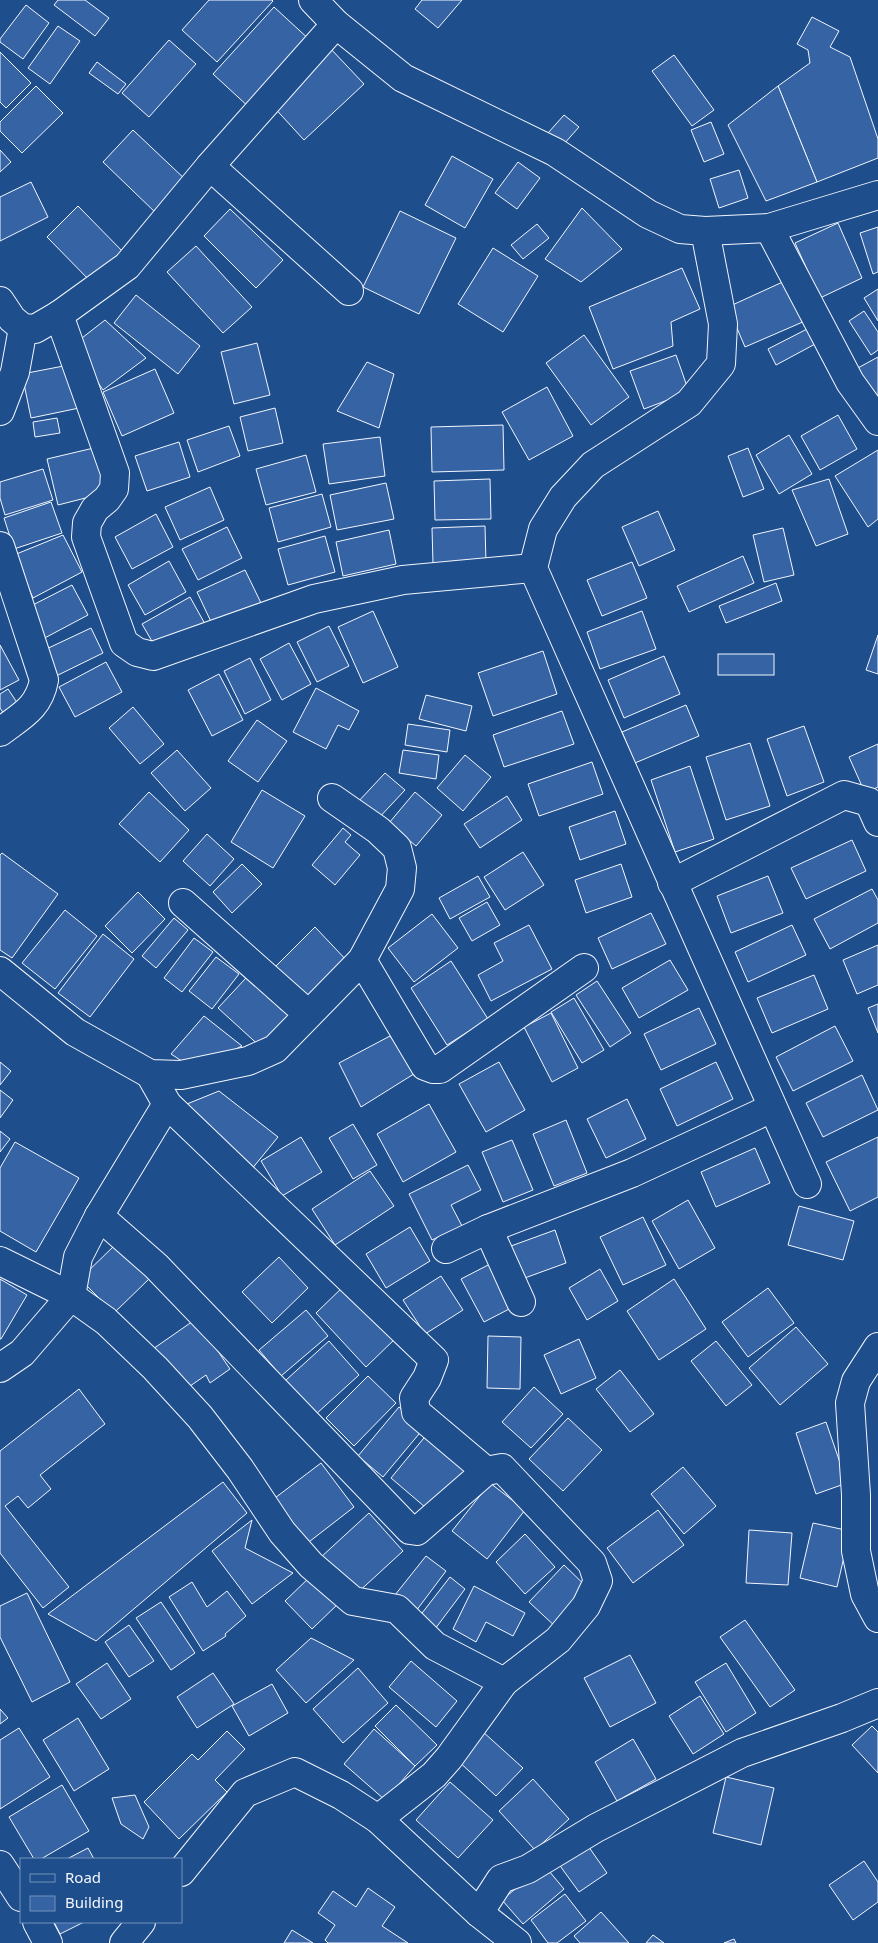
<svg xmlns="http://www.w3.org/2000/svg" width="878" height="1943" font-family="'Noto Sans',sans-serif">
  <rect width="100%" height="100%" fill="#1f4e8c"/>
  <g fill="#3563a3" stroke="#f2f6ff">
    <polygon points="58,0 85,0 109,18 95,36 54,5"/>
    <polygon points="209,0 272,0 273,1 217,62 182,30"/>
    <polygon points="422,0 462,0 438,28 415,9"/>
    <polygon points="26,5 49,23 23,59 0,42 0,39"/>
    <polygon points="274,7 312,42 251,109 213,74"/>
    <polygon points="812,17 839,31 830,47 850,57 878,139 878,158 817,182 778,86 810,63 808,50 797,44"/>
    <polygon points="58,26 80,41 50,84 28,68"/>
    <polygon points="169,40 196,64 149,117 122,93"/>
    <polygon points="329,47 364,84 304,140 270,103"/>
    <polygon points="0,52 31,83 6,108 0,102"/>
    <polygon points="674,55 714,110 692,126 652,71"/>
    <polygon points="97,62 126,84 118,94 89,73"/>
    <polygon points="36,86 63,113 22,153 0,131 0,122"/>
    <polygon points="778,86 817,182 766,201 728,125"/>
    <polygon points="564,115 579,127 563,145 548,133"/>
    <polygon points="711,122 724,154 704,162 691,130"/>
    <polygon points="133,130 188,182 157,214 103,162"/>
    <polygon points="0,150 11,162 0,172"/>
    <polygon points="452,156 493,179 465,228 425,205"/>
    <polygon points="518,162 540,178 517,209 495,193"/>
    <polygon points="739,170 748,198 719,208 710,179"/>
    <polygon points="31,182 48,217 0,241 0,197"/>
    <polygon points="78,206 127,256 96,287 47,237"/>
    <polygon points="582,208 622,249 581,282 545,259"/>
    <polygon points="230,209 283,260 256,288 204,236"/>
    <polygon points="400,211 456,238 419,314 363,287"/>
    <polygon points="838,223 862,278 820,298 795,243"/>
    <polygon points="537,224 549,238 523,259 511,245"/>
    <polygon points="878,227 878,272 873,274 860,233"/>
    <polygon points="196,246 252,307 223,333 167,272"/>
    <polygon points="493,248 538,276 503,332 458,304"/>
    <polygon points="682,268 700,309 671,322 673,346 613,369 589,307"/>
    <polygon points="787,280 805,321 745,347 728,307"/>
    <polygon points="878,289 878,321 864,298"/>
    <polygon points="136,295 200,346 178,374 114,323"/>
    <polygon points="864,311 878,332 878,350 871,355 849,321"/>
    <polygon points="105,320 146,358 103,390 73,345"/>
    <polygon points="809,328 817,343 776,365 768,349"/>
    <polygon points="584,335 629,397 591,425 546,363"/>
    <polygon points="257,343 270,395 234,404 221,352"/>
    <polygon points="676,355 689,392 644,409 630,371"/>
    <polygon points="878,357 878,409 856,369"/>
    <polygon points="367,362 394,374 379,428 337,411"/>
    <polygon points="74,364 84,407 31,418 22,374"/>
    <polygon points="155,369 174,413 122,436 103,392"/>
    <polygon points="547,387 573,436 529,460 502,412"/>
    <polygon points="275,408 283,443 248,451 240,417"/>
    <polygon points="838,415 857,449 820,470 801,436"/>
    <polygon points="57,418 60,433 35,437 33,422"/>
    <polygon points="503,425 504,470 432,472 431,427"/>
    <polygon points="229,426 240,456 198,472 187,440"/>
    <polygon points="789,435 812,474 779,494 756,455"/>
    <polygon points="380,437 385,476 329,484 323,444"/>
    <polygon points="179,442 190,477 147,491 135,456"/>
    <polygon points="98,447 109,492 58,505 47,459"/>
    <polygon points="748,448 764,489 743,497 728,456"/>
    <polygon points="878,450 878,519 868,527 835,476"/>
    <polygon points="306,455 316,492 266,505 256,469"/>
    <polygon points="43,469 53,500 5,515 0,498 0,482"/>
    <polygon points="490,479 491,519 435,520 434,481"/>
    <polygon points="829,479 848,534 816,546 792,490"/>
    <polygon points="386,483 394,519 337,530 330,495"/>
    <polygon points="210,487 224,520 180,540 165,507"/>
    <polygon points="322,494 331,527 278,542 269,508"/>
    <polygon points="51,502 62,533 14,549 4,518"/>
    <polygon points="658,511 675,550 639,566 622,527"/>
    <polygon points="156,514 173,547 132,569 115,537"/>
    <polygon points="485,526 486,563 433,564 432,528"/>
    <polygon points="227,527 242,558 198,580 182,549"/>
    <polygon points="783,528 794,575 764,582 753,535"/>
    <polygon points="389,530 396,564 343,576 336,542"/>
    <polygon points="63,535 82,572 33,598 14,555"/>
    <polygon points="325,536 335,572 288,585 278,549"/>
    <polygon points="743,556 754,583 689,612 677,586"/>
    <polygon points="169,561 186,592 145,615 128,585"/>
    <polygon points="632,562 647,598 602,616 587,580"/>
    <polygon points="245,570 261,603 213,626 197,592"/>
    <polygon points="776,583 782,601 726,623 719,606"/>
    <polygon points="72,585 88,615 39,641 23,610"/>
    <polygon points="190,597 205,624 157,650 142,624"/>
    <polygon points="373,611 398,667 363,683 338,627"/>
    <polygon points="642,611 656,649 600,669 587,632"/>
    <polygon points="329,626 349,666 317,682 297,642"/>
    <polygon points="91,628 103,653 52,678 40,652"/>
    <polygon points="878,635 878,674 866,670"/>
    <polygon points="289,643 311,684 282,700 260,659"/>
    <polygon points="0,645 19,680 0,690"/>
    <polygon points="543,651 557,694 493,716 478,673"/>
    <rect x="718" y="654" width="56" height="21"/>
    <polygon points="664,656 680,694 624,718 608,680"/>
    <polygon points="250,658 271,700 245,714 224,671"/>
    <polygon points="106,662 122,692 75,717 59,687"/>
    <polygon points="219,674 243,720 212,736 188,690"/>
    <polygon points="316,688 359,711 349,730 338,725 326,749 293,732"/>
    <polygon points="8,689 22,710 8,720 0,708 0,694"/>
    <polygon points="426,695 472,706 466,731 419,719"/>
    <polygon points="686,705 699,736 635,763 622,732"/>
    <polygon points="133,707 164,744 140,764 109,728"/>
    <polygon points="562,711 574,744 504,767 493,735"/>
    <polygon points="257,720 287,741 258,782 228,761"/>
    <polygon points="408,724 450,730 447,752 405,745"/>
    <polygon points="804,726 824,782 787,796 767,739"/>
    <polygon points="750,743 770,806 726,820 706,757"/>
    <polygon points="878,744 878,787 865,793 849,757"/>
    <polygon points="177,750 211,788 185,811 151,773"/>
    <polygon points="403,750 439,755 436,779 399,773"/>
    <polygon points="465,755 491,777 463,811 437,788"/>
    <polygon points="592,762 603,794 539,816 528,784"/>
    <polygon points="690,766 714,839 675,852 651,780"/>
    <polygon points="385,773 405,790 376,821 357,803"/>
    <polygon points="262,790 305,816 273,868 231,842"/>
    <polygon points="149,792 189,830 160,862 119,824"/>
    <polygon points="415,792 442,815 416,846 389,823"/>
    <polygon points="507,796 522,820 480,848 464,824"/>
    <polygon points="615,811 626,844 580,860 569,827"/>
    <polygon points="343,828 351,835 345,842 360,855 335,885 312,865"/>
    <polygon points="207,834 234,859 210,886 183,861"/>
    <polygon points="852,840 866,871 806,899 791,868"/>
    <polygon points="523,852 544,885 505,910 484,877"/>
    <polygon points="2,853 58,894 12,958 0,950 0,855"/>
    <polygon points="242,864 262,884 232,913 213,892"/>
    <polygon points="621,864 632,897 586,913 575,880"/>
    <polygon points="478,876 490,897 450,919 439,898"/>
    <polygon points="768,876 783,913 731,933 717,896"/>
    <polygon points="872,889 878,900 878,923 830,949 814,919"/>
    <polygon points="138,892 165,919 132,953 105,926"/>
    <polygon points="487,902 500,925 472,941 459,918"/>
    <polygon points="65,910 97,936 55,989 22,963"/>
    <polygon points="651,913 666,944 612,969 598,938"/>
    <polygon points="432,914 458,948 414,982 388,948"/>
    <polygon points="174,918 188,930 156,968 142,956"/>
    <polygon points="529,925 552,969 491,1001 478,975 503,961 494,943"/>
    <polygon points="792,925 806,955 748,982 735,952"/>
    <polygon points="315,927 349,963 307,1005 272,970"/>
    <polygon points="103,934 134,959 90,1017 58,993"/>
    <polygon points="194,938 213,952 182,992 164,978"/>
    <polygon points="878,945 878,985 857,994 843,960"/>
    <polygon points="216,957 239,974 212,1009 189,991"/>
    <polygon points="670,960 688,990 639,1018 622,988"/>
    <polygon points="451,961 488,1019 447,1045 411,988"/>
    <polygon points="814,975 828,1009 772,1033 757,998"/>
    <polygon points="246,978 292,1019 264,1050 218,1008"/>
    <polygon points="597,981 631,1033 610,1047 576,995"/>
    <polygon points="574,998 604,1050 582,1063 551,1012"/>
    <polygon points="878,1004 878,1033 868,1008"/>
    <polygon points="699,1008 716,1044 661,1070 644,1034"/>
    <polygon points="551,1013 578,1068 552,1082 524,1027"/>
    <polygon points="204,1016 242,1046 194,1069 171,1054"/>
    <polygon points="835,1026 853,1061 793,1091 776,1057"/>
    <polygon points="390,1036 417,1072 361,1107 339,1063"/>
    <polygon points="0,1062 11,1071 0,1085"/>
    <polygon points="499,1062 525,1110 486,1132 459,1084"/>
    <polygon points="716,1062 733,1099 677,1126 660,1089"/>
    <polygon points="862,1075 878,1110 823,1137 806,1103"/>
    <polygon points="0,1090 13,1100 0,1118"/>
    <polygon points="219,1091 278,1137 251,1170 182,1106"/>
    <polygon points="627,1099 646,1139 606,1158 587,1119"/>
    <polygon points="429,1104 456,1152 403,1182 377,1134"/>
    <polygon points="566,1120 587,1173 554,1186 533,1134"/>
    <polygon points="353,1124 377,1165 353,1179 329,1138"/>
    <polygon points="0,1131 10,1139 0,1152"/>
    <polygon points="301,1137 322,1172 282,1196 261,1161"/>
    <polygon points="878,1137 878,1197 850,1211 826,1162"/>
    <polygon points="512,1140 533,1190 503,1202 482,1152"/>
    <polygon points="15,1142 79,1178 36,1252 0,1231 0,1168"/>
    <polygon points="755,1148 770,1183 716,1207 701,1172"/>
    <polygon points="468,1165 481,1190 451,1205 462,1226 432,1240 409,1194"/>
    <polygon points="370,1171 394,1206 335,1245 312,1209"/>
    <polygon points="688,1200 715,1248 679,1269 652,1221"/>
    <polygon points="799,1206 854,1221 843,1260 788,1245"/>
    <polygon points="643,1217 666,1265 623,1285 600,1237"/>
    <polygon points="410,1227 430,1261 386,1288 366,1254"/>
    <polygon points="555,1230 566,1263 522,1279 511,1246"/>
    <polygon points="116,1244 150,1278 114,1313 80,1279"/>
    <polygon points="279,1257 308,1288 272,1323 242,1292"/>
    <polygon points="492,1263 515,1306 484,1322 461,1279"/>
    <polygon points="600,1269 618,1301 587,1320 569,1288"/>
    <polygon points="441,1276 463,1310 425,1334 403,1300"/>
    <polygon points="0,1279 27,1295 1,1339 0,1339"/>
    <polygon points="674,1279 706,1329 659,1360 627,1311"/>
    <polygon points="346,1284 397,1337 366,1367 316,1313"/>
    <polygon points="768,1288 794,1323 748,1357 722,1322"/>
    <polygon points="306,1310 328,1336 281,1376 259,1350"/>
    <polygon points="196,1319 230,1369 210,1383 206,1375 180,1393 150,1351"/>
    <polygon points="796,1327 828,1364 780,1405 749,1368"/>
    <polygon points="488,1336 521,1337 520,1389 487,1388"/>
    <polygon points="579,1339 596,1378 561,1394 544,1355"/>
    <polygon points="329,1341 359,1375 315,1415 285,1381"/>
    <polygon points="716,1341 752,1385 726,1406 691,1361"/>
    <polygon points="620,1370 654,1414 630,1432 596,1389"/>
    <polygon points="368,1376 396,1403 354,1446 326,1418"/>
    <polygon points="534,1387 563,1414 531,1448 502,1422"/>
    <polygon points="79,1389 105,1424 40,1475 51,1489 28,1508 18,1496 5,1506 69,1587 43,1608 0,1553 0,1451"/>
    <polygon points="399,1407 424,1428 383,1477 358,1456"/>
    <polygon points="568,1418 602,1450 563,1491 529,1459"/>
    <polygon points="826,1422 847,1483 816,1494 796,1433"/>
    <polygon points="428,1433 469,1468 432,1513 391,1478"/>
    <polygon points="321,1463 354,1507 305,1545 271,1501"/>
    <polygon points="683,1467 716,1506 684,1534 651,1494"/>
    <polygon points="223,1482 247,1513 96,1641 48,1614"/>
    <polygon points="490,1483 525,1510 487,1559 452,1531"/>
    <polygon points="658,1510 684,1545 633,1583 607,1548"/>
    <polygon points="369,1513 403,1551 354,1596 320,1558"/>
    <polygon points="252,1520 245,1548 293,1573 252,1604 212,1551"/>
    <polygon points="813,1523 850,1531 837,1587 800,1578"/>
    <polygon points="749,1530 792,1533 788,1585 746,1583"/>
    <polygon points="525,1534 555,1567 525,1594 496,1562"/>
    <polygon points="426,1556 446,1571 416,1611 395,1595"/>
    <polygon points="564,1565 592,1592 558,1629 529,1602"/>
    <polygon points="313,1574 340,1602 312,1629 285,1601"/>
    <polygon points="450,1577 465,1589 435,1629 419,1617"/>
    <polygon points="192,1582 207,1607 227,1591 246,1616 225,1634 226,1636 203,1651 169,1597"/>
    <polygon points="474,1586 525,1613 513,1636 486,1622 476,1642 453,1629"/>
    <polygon points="27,1593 70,1682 32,1702 0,1637 0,1606"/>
    <polygon points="161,1602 195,1653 171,1670 136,1618"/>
    <polygon points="745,1620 795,1690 770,1707 720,1637"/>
    <polygon points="129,1625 154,1661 129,1677 105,1642"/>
    <polygon points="311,1638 354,1660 306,1703 276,1670"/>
    <polygon points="630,1655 656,1703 610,1727 584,1678"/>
    <polygon points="411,1661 457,1701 436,1727 389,1687"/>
    <polygon points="107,1663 131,1699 101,1719 76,1684"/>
    <polygon points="726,1663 756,1713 726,1732 695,1682"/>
    <polygon points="358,1668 388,1703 343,1743 313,1709"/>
    <polygon points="213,1673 234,1704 197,1728 177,1697"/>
    <polygon points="272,1684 288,1713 249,1736 232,1706"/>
    <polygon points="700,1696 724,1734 693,1754 669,1716"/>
    <polygon points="396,1705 437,1745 415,1766 375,1726"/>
    <polygon points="0,1709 8,1718 0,1724"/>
    <polygon points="78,1718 109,1769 74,1791 43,1740"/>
    <polygon points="872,1726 878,1732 878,1773 852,1745"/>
    <polygon points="19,1728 50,1777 0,1809 0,1740"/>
    <polygon points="374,1729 415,1766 385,1800 344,1764"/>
    <polygon points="227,1731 245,1749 215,1780 227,1792 179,1839 144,1802 192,1754 198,1760"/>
    <polygon points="482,1731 523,1768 496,1796 456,1759"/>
    <polygon points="633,1739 656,1779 617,1801 595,1762"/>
    <polygon points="726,1777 774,1788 761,1845 713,1833"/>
    <polygon points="533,1779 569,1819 535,1850 499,1811"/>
    <polygon points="450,1782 493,1820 458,1858 416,1820"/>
    <polygon points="62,1785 89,1831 41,1859 34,1859 9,1817"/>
    <polygon points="135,1795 149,1827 143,1839 121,1824 112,1798"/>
    <polygon points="586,1843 607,1873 579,1892 558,1863"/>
    <polygon points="88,1848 94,1859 67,1859"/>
    <polygon points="864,1861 878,1882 878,1902 853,1920 829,1885"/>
    <polygon points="544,1865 564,1889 523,1924 502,1900"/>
    <polygon points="368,1888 395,1907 382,1926 408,1943 328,1943 325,1940 335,1925 318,1913 333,1891 356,1907"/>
    <polygon points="565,1894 586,1921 557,1943 548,1943 531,1920"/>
    <polygon points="601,1912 629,1943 580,1943 574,1936"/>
    <polygon points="54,1922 84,1922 60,1934"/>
    <polygon points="292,1930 313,1943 284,1943"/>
    <polygon points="653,1935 664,1943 646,1943"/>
    <polygon points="734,1939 736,1943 724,1943"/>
  </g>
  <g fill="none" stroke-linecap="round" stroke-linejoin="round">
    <defs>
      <g id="minor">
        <polyline points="313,0 336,24 403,78 555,152 648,214 680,229 705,231 723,324 721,364 689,403 593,465 563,497 543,529 533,568 807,1184"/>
        <polyline points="210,166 349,291"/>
        <polyline points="769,228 850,382 878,421"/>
        <polyline points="705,231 769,228 878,195"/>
        <polyline points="0,301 12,319 23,328 35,329 59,315 127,266 210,166 336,24"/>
        <polyline points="59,315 115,473 114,489 107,499 95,509 87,523 86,537 124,643 137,652 153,656 314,599 403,580 533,568"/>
        <polyline points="0,411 15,372 23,328"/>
        <path d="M 0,546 L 44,680 C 39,708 21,716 0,732"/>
        <polyline points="332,798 378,830 397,848 402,868 400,889 362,960"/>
        <polyline points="672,883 844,795 869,802 878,822"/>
        <polyline points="183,903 308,1014"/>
        <polyline points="0,971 75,1032 150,1074 181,1075 248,1061 275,1049 362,960 425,1066 433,1069 440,1069 584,968"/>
        <polyline points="150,1074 167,1104 434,1360 427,1378 414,1398 416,1412 486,1471"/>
        <polyline points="99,1216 156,1266 410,1530 417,1531 486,1471 502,1468 592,1563 598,1581 586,1606 558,1640 504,1682 449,1758 434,1775 378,1819"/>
        <polyline points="488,1229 521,1302"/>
        <polyline points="446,1249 488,1229 632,1173 772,1108"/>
        <polyline points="0,1261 71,1296 106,1321 155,1368 200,1417 240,1469 282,1532 311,1565 353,1601 397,1609 435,1646 504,1682"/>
        <polyline points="878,1347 856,1381 850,1403 856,1495 856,1551 865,1594 878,1618"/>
        <polyline points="0,1368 22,1353 71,1296 78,1257 99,1216 167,1104"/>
        <polyline points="0,1865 21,1897"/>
        <polyline points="181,1872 245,1793 295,1772 341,1795 378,1819 479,1913 517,1943"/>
        <polyline points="479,1913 501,1879 528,1869 596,1828 742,1753 842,1718 878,1703"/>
        <polyline points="37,1922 48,1943"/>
        <polyline points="124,1943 141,1922"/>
      </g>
    </defs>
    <use href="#minor" stroke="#f2f6ff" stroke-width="30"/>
    <use href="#minor" stroke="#1f4e8c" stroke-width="28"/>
  </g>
  <rect x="20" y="1858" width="162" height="65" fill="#1f4e8c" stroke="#7391ba"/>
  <rect x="30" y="1874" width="25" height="8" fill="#1f4e8c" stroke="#7391ba"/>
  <text x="65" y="1883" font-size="15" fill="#f2f6ff">Road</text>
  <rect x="30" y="1896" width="25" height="15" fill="#3563a3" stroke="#7391ba"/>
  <text x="65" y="1908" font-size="15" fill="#f2f6ff">Building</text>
</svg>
